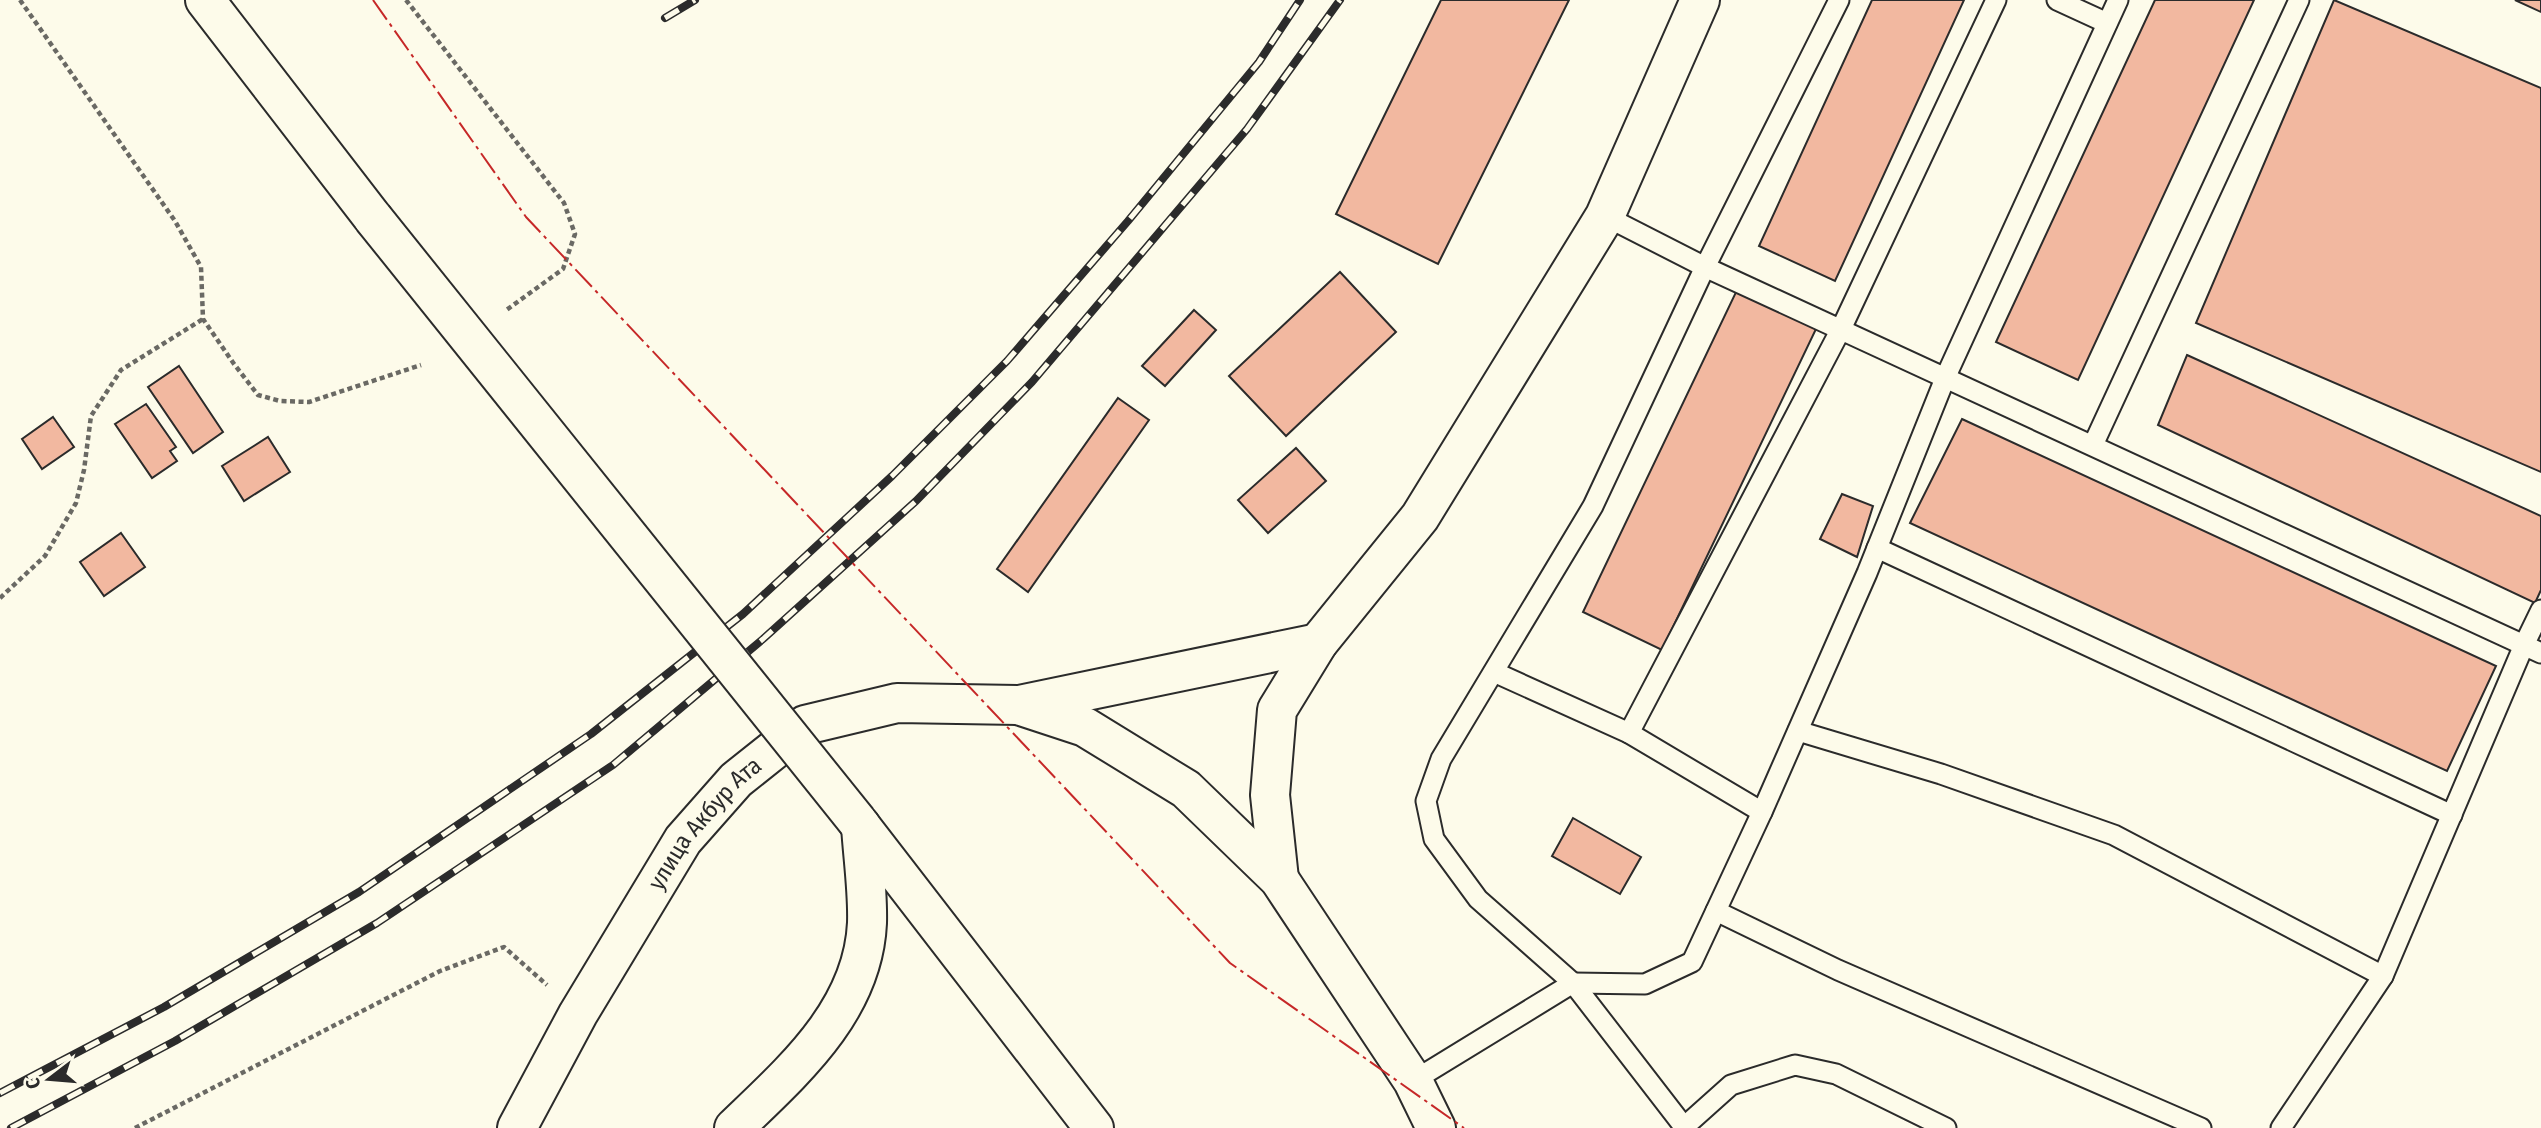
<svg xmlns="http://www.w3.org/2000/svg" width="2541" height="1128" font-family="'Fira Sans Condensed',sans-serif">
  <rect width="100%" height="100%" fill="#fdfbea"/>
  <g fill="#f2b8a0" stroke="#2b2b2b" stroke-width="2">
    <polygon points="1441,0 1569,0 1438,264 1336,214"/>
    <polygon points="1872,0 1964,0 1835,281 1759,246"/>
    <polygon points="2155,0 2254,0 2078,380 1996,342"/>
    <polygon points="2334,0 2541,88 2541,472 2196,323"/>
    <polygon points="2515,0 2541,0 2541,12"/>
    <polygon points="1340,272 1396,332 1286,436 1229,376"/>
    <polygon points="1737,290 1816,329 1662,650 1583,612"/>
    <polygon points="1194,310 1216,330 1165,386 1142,366"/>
    <polygon points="2187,355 2541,516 2541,590 2535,603 2158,425"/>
    <polygon points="179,366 223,432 193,453 148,387"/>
    <polygon points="1118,398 1149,420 1028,592 997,569"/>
    <polygon points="146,404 176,447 170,451 177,461 152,478 115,424"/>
    <polygon points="53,417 74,447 42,469 22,439"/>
    <polygon points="1962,419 2496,666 2447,771 1910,523"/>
    <polygon points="268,437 290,472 244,501 222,466"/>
    <polygon points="1296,448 1326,481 1268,533 1238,500"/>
    <polygon points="1842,494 1873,506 1857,557 1820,539"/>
    <polygon points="121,533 145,567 104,596 80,562"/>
    <polygon points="1573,818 1641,857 1620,894 1552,856"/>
  </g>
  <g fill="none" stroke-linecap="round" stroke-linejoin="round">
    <defs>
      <g id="lane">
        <polyline points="2057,0 2107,23"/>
        <polyline points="1605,216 1705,267 2541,653"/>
        <polyline points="2093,445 2299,0"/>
        <polyline points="1877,548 2452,815"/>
        <polyline points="1494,672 1629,733 1762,812"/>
        <polyline points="1798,731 1941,774 2114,835 2383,976"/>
        <polyline points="1629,733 1841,329 1996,0"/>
        <polyline points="1716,911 1838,970 2201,1128"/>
        <polyline points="1413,1081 1573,983 1645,984 1692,962 1762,812 1867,573 1946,376 2118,0"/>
        <polyline points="1684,1127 1731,1085 1795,1065 1836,1074 1946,1128"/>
        <polyline points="1685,1128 1573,983 1478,899 1434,839 1426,801 1441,759 1593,506 1705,267 1839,0"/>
        <polyline points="2281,1128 2383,976 2524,645 2541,610"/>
      </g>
      <g id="secondary">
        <polyline points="1021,706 1085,727 1186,789 1279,879 1413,1081 1436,1128"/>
        <polyline points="1279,879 1270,795 1277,710 1318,643 1420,517 1605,216 1700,0"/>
        <path id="s1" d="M 517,1128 L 578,1014 L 683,840 L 736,780 L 805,725 L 897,703 L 1019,705 L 1318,643"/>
      </g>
      <g id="highway">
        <polyline points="205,0 373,218"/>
        <polyline points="857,821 1094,1128"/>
        <path d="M 734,1128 C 793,1071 863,1011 867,923 C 868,891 863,858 861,826"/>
      </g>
    </defs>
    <use href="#lane" stroke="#2b2b2b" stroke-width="23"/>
    <use href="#secondary" stroke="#2b2b2b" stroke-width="42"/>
    <use href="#highway" stroke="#2b2b2b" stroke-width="42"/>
    <g stroke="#6a6964" stroke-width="4.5" stroke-dasharray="5 3.5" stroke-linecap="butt">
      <polyline points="20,0 175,221 201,267 203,319 234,364 258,395 280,401 309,402 421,365"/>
      <polyline points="406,0 564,203 575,234 563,269 505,311"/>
      <polyline points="0,598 45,556 76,503 84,470 91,416 121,370 203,319"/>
      <polyline points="135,1128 440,971 504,947 547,985"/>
    </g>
    <use href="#lane" stroke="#fdfbea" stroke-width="19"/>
    <use href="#secondary" stroke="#fdfbea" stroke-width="38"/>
    <use href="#highway" stroke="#fdfbea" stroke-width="38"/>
    <defs>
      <g id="rail">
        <polyline points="665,18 695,0"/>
        <polyline points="0,1093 164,1007 359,892 591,734 743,614 892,476 1007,361 1128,221 1259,62 1300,0"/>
        <polyline points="11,1128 175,1041 377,923 613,765 763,639 916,501 1032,382 1247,129 1340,0"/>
      </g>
    </defs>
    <use href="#rail" stroke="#2b2b2b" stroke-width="8"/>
    <use href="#rail" stroke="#fdfbea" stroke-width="5" stroke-dasharray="16" stroke-linecap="butt"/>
    <defs>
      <polyline id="highway-bridge" points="373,218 857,821"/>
    </defs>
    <use href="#highway-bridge" stroke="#2b2b2b" stroke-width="42" stroke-linecap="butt"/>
    <use href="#highway-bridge" stroke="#fdfbea" stroke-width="38"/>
    <polyline stroke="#c62828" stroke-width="2" stroke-dasharray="24 5 3.5 5" stroke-linecap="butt" points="373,0 526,217 1230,963 1464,1128"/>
  </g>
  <g text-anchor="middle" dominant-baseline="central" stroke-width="5" stroke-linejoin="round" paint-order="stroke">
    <g font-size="24" fill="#2b2b2b" stroke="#fdfbea">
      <text stroke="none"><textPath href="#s1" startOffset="359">улица Акбур Ата</textPath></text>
    </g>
  </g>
  <g transform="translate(49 1079) rotate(254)" stroke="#fdfbea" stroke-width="5" paint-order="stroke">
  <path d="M0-5L12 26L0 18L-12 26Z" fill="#2b2b2b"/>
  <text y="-10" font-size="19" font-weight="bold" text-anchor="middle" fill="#2b2b2b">С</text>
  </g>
</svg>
